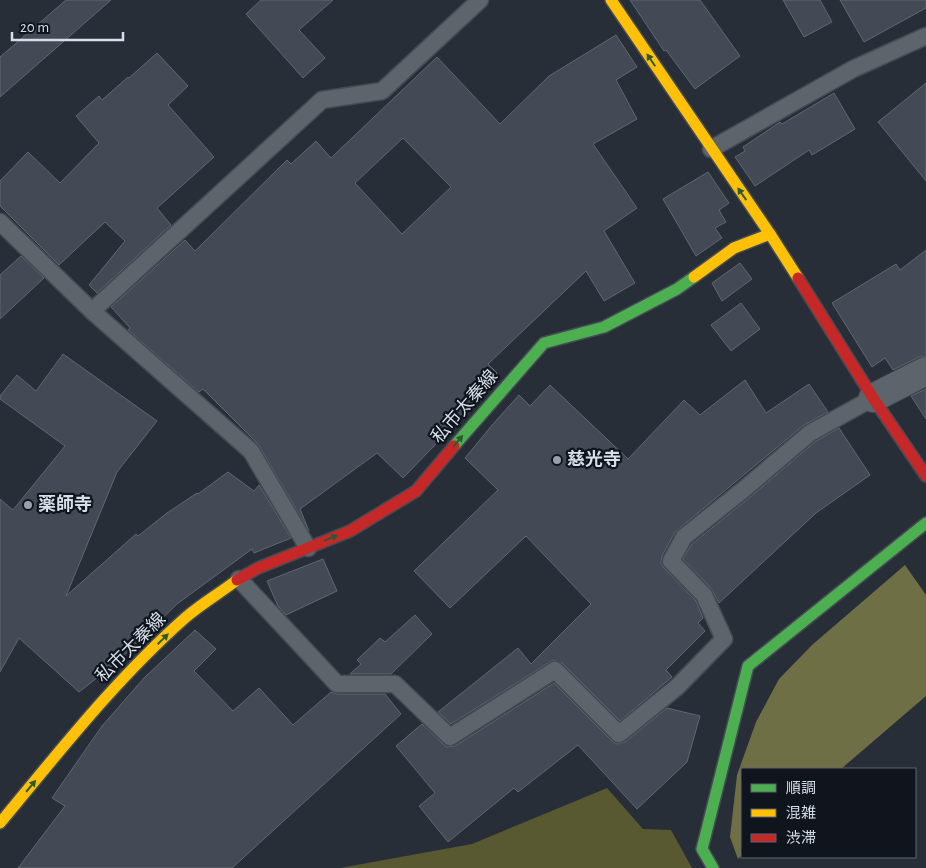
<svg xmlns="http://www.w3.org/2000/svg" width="926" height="868" font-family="'Alegreya Sans','Noto Sans JP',sans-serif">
  <rect width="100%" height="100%" fill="#282e38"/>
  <polygon fill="#585831" points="607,788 643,829 671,830 692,868 340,868 472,844"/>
  <polygon fill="#6e6f45" points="905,565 926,595 926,696 841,769 742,769 742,855 738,859 730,837 737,775 756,722 779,679 812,645"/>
  <g fill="#434a55" stroke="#616770" fill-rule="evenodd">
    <polygon points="66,0 111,0 0,97 0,57"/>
    <polygon points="261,0 333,0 299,30 325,58 303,78 246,14"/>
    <polygon points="630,0 700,0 740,56 695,89 666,50 664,51"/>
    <polygon points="783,0 820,0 832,22 804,37"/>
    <polygon points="840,0 926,0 926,8 864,42"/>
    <path d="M 616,35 L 637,67 L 616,80 L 637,119 L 593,144 L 637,208 L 604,231 L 635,283 L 604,301 L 586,271 L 488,364 L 497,373 L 434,446 L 403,478 L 377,453 L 300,509 L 309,531 L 258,444 L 203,389 L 199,392 L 128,330 L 130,328 L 111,307 L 185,240 L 195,251 L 287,160 L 291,164 L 316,141 L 331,158 L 437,57 L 500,124 L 549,76 ZM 403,138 L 451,187 L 402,234 L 355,183 Z"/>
    <polygon points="157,53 188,86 168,105 214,157 157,208 171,225 97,293 89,285 125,241 105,222 59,265 0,206 0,181 28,152 60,183 99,143 76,116 99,96 102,100 128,77 129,78"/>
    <polygon points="926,83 926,181 878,122"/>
    <polygon points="834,93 855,129 812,155 809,150 755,186 735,157 745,151 743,147 780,122 782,124"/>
    <polygon points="708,172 729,203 719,210 726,222 715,228 722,238 696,256 663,199"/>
    <polygon points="926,250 926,356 919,357 893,370 885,358 872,367 832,303 896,264 900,270"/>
    <polygon points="21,256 44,278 0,319 0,275"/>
    <polygon points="740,263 752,279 722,301 712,283"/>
    <polygon points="741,303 760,329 731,351 711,325"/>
    <polygon points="63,354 157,421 117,472 66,596 136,534 138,536 167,513 197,493 198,494 228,472 254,491 259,485 291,538 254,553 252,549 177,604 116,663 79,692 19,638 0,672 0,499 13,510 65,446 0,399 0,396 17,375 36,391"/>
    <polygon points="745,380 766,413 809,384 828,412 804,425 675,532 662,556 661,563 664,568 696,601 703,618 698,623 705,631 666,670 672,677 620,721 562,663 553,660 451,724 438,712 518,648 531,664 591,604 526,536 450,608 414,571 498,490 465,458 493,424 519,395 530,406 550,385 628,459 684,400 700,415"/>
    <polygon points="926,389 926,419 911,396"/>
    <polygon points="839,428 870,475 816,513 719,603 711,588 683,559 692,544 749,498 816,441"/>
    <polygon points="323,559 337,591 286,615 278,606 267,581"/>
    <polygon points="415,615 432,634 391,674 350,674 361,664 357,660 380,638 385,642"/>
    <polygon points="195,630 216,649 194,671 233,711 259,688 293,725 331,692 337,694 385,694 401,714 232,868 18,868 65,806 52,798 102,726 144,678"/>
    <polygon points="554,683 612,741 617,744 625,742 667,708 700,716 687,762 637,809 578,745 518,792 514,788 448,842 419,806 435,793 396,746 422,724 443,744 447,747 455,746"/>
  </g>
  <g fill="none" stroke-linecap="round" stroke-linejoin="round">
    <defs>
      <g id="lane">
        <polyline points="711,149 853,69 926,36"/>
        <polyline points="0,222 92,311 251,451 308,548"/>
        <polyline points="92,311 322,100 382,91 480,0"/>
        <polyline points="239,579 337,684 395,684 450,737 555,670 619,734 677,687 724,639 704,595 671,561 684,537 743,490 810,433 873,398"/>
      </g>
      <polyline id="street" points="873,398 926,371"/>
      <g id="fast">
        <polyline points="454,446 544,343 604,327 677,289 694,277"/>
        <polyline points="713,868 702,849 748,666 926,523"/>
      </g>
      <g id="slow">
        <polyline points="611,0 770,234 798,278"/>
        <polyline points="694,277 734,248 770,234"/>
        <path d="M 0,823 C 59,752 116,679 185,618 C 201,604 220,593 237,580"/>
      </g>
      <g id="jam">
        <polyline points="798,278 873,398 926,476"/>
        <polyline points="237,580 258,568 350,531 416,491 454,446"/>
      </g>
    </defs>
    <use href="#lane" stroke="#454b53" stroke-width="19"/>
    <use href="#street" stroke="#454b53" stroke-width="30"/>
    <use href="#fast" stroke="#454b53" stroke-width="14"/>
    <use href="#slow" stroke="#454b53" stroke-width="14"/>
    <use href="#jam" stroke="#454b53" stroke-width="14"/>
    <use href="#lane" stroke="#5e646c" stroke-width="16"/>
    <use href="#street" stroke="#5e646c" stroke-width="28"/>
    <use href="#fast" stroke="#4caf50" stroke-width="11"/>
    <use href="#slow" stroke="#ffc107" stroke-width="11"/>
    <use href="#jam" stroke="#c62828" stroke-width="11"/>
  </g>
  <defs><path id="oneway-solid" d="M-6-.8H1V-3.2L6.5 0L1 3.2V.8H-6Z" transform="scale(1.25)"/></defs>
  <g fill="#2b5a34">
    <use href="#oneway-solid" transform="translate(651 60) rotate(-124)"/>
    <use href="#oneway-solid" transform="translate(742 194) rotate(-125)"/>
    <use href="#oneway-solid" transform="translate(458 441) rotate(-50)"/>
    <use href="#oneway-solid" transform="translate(331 538) rotate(-22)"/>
    <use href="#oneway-solid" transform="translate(163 639) rotate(-44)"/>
    <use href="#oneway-solid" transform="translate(31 786) rotate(-50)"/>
  </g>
  <g fill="#99a0ac" stroke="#10151d" stroke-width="2">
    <circle cx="557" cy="460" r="5"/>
    <circle cx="28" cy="505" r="5"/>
  </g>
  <g text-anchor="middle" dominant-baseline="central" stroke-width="4.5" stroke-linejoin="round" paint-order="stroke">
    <g font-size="18" fill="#d6deea" stroke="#10151d">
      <text transform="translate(465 407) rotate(-49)">私市太秦線</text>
      <text transform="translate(131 648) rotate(-45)">私市太秦線</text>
    </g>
    <g font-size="18" font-weight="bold" fill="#d6deea" stroke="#10151d" text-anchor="start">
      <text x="567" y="460">慈光寺</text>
      <text x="38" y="505">薬師寺</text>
    </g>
  </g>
  <rect x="741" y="768" width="175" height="90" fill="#10151d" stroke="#5f656f"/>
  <rect x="751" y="784" width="25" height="8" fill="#4caf50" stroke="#5f656f"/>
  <text x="786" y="793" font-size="15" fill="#d6deea">順調</text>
  <rect x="751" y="809" width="25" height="8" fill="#ffc107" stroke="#5f656f"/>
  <text x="786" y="818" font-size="15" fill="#d6deea">混雑</text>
  <rect x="751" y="834" width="25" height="8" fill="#c62828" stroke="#5f656f"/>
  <text x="786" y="843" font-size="15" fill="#d6deea">渋滞</text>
  <path d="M12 32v8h111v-8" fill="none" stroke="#d6deea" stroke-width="2.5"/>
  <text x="20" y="32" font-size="15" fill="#d6deea" stroke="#10151d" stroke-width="4" paint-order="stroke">20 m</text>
</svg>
